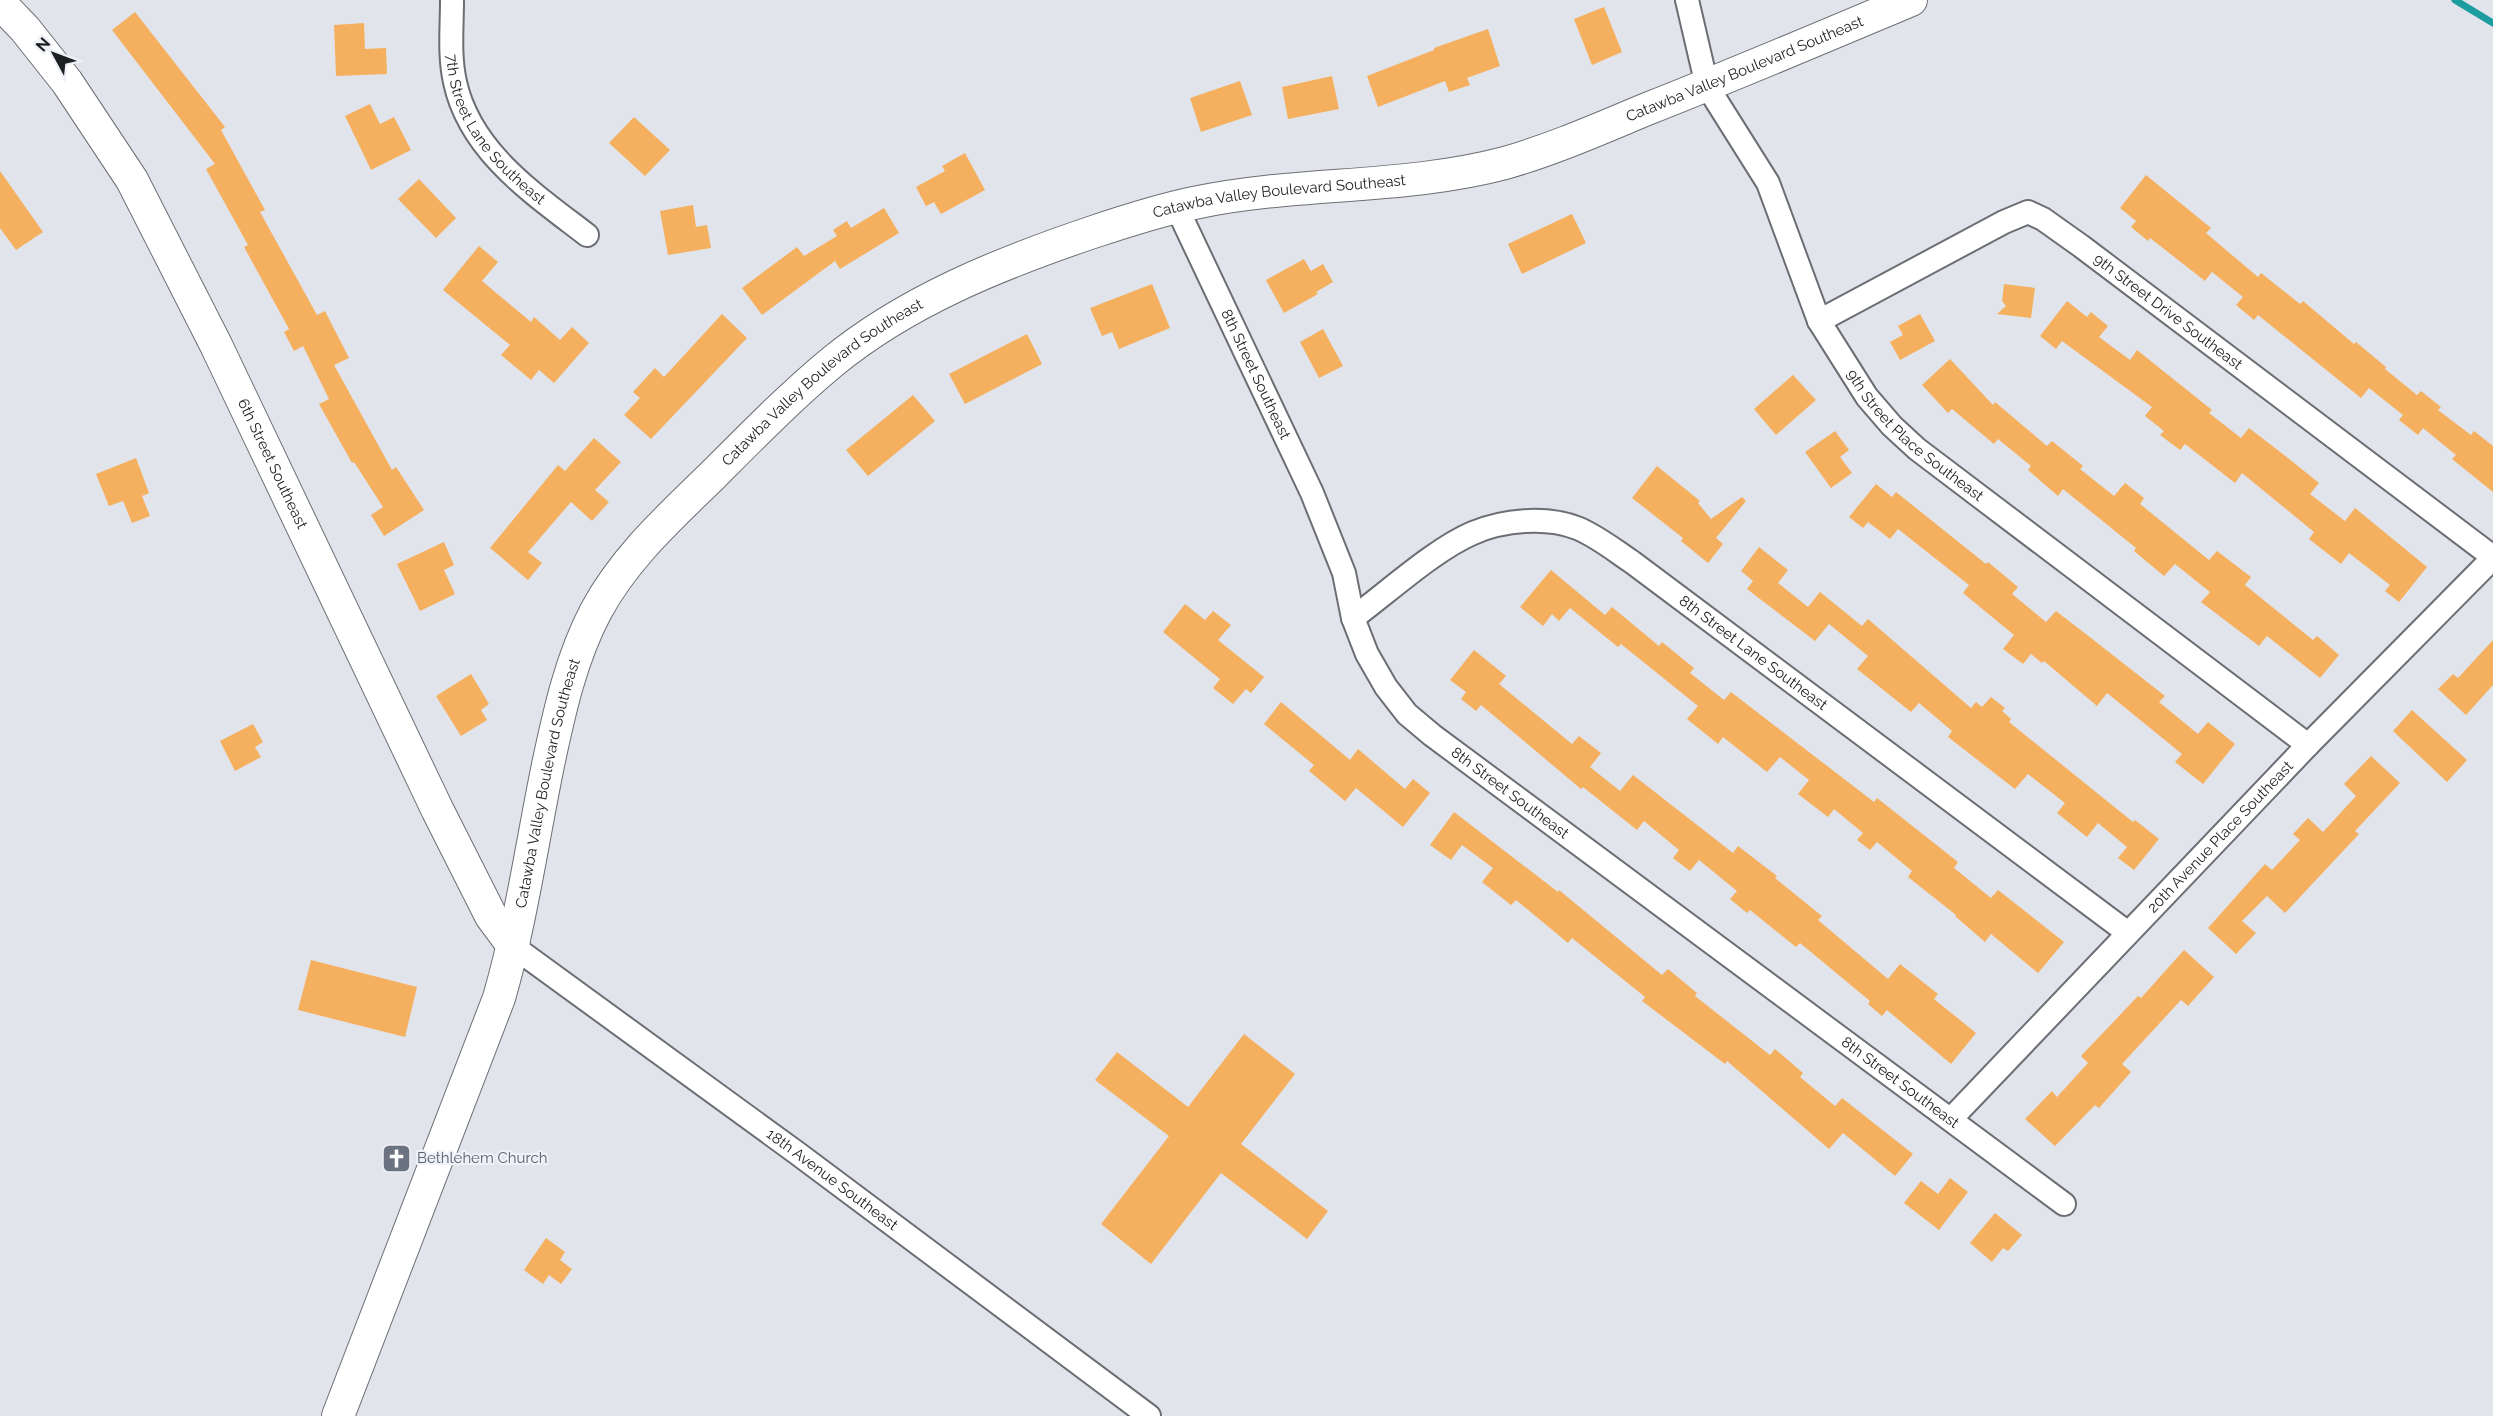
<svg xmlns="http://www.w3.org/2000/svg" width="2493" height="1416" font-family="Raleway,sans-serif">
  <rect width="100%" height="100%" fill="#e1e4eb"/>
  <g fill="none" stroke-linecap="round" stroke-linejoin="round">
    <polyline stroke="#1e9da1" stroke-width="7" points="2455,0 2493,23"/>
  </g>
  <g fill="#f5b05f">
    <polygon points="1604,7 1622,52 1592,65 1574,19"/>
    <polygon points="135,12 225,127 221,130 265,210 260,212 317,315 325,311 349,358 334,365 392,470 396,467 424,510 384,536 371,515 383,507 354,462 352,463 319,404 329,399 303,346 294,351 284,332 289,329 244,247 248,245 206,169 215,164 112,30"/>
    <polygon points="364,23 365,49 386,48 387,74 336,76 334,25"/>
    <polygon points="1488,29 1500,66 1467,78 1470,85 1449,92 1445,81 1378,107 1367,76 1434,50 1434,48"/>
    <polygon points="1332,76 1339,109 1288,119 1282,87"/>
    <polygon points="1240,81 1252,115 1201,132 1190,98"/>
    <polygon points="370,104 380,124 394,117 411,150 371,170 345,116"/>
    <polygon points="634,117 670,150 645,176 609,143"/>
    <polygon points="965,153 985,190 941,214 934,202 926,206 916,187 945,171 942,166"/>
    <polygon points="0,171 43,232 16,250 0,228"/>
    <polygon points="2146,175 2211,228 2206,233 2258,277 2261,273 2300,304 2303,301 2354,344 2356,342 2386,367 2385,369 2417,395 2421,391 2441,407 2438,410 2471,435 2474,431 2493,446 2493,492 2452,459 2456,455 2423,428 2418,435 2399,420 2403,415 2369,388 2361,398 2258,315 2254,320 2236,305 2243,297 2212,272 2205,281 2150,238 2148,241 2131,227 2136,221 2120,208"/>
    <polygon points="419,179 456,218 436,238 398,199"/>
    <polygon points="693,205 696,227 707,225 711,248 668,255 660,211"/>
    <polygon points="884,208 899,233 840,269 835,261 762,315 742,288 797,247 804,256 837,236 833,230 847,221 851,228"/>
    <polygon points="1572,214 1586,243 1522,274 1508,244"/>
    <polygon points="479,246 498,262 482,281 531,322 534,317 560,340 572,327 589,343 554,383 539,370 531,380 501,355 510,345 443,290"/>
    <polygon points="1304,259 1311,271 1323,264 1333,282 1316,292 1318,294 1284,313 1266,280"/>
    <polygon points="1152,284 1170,328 1119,349 1112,332 1102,336 1090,308"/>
    <polygon points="2004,284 2035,288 2031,318 1997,314 2006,306 2002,301"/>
    <polygon points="2067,301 2087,317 2091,312 2108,326 2099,337 2130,360 2137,350 2212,410 2209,413 2241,438 2249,428 2288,458 2319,483 2310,494 2345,521 2355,508 2427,567 2399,602 2385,591 2390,585 2349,553 2341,564 2309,539 2314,532 2242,473 2235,483 2185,444 2180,450 2160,435 2164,431 2145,416 2152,407 2062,341 2056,349 2040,336"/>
    <polygon points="722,314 747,338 651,439 624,415 640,398 633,392 655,368 664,377"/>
    <polygon points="1920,314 1935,341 1900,360 1890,342 1903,335 1898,326"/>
    <polygon points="1323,329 1343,366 1319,378 1300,342"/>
    <polygon points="1027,334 1042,364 965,404 949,374"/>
    <polygon points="1950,359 1993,405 1995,402 2047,446 2052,441 2083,466 2080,469 2114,496 2125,483 2144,498 2140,504 2209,560 2217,551 2251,577 2245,585 2313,640 2317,636 2339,655 2320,678 2267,636 2259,646 2201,602 2210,592 2175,564 2164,576 2134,551 2136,548 2063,489 2058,496 2028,470 2031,466 1998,439 1994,444 1952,409 1948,413 1922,385"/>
    <polygon points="1793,375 1816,400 1776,435 1754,409"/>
    <polygon points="913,395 935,421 868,476 846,450"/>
    <polygon points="1835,431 1849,450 1840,457 1852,473 1831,488 1805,452"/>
    <polygon points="594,438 621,462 595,490 609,502 592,521 571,502 528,552 542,563 528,580 490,548 558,465 565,471"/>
    <polygon points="136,458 149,493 142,496 150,516 132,523 123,501 109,506 96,474"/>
    <polygon points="1657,466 1700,501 1698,503 1711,519 1742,497 1746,501 1716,538 1723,544 1708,563 1681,541 1683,538 1632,498"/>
    <polygon points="1876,484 1892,497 1896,492 1986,564 1988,562 2018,587 2012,594 2046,622 2056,611 2091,638 2165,696 2159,702 2198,734 2208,722 2235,744 2203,784 2175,762 2182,754 2107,693 2097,706 2044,661 2042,663 2031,654 2023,664 2003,649 2014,635 1963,593 1969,585 1898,529 1890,539 1868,522 1863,528 1849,517"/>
    <polygon points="444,542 454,565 444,570 455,594 420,611 397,564"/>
    <polygon points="1759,547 1788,570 1778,583 1808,607 1820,592 1862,626 1868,619 1971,708 1976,702 1982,707 1991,697 2005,708 2002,711 2011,719 2009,722 2133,822 2135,820 2159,839 2134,870 2118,858 2127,847 2098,823 2087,837 2057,813 2065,803 2028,774 2015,789 1948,737 1952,731 1919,703 1911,712 1857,669 1868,656 1829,624 1815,641 1747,589 1753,581 1741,571"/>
    <polygon points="1551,570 1605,615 1612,607 1659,646 1662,642 1694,668 1690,673 1724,700 1731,692 1874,802 1877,798 1958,862 1954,868 1991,898 1998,890 2064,942 2038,973 1991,934 1985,942 1955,916 1956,915 1908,877 1912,871 1877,842 1870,850 1857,840 1863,833 1834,809 1828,817 1798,794 1809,780 1780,757 1767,772 1723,737 1718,744 1687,719 1698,706 1621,644 1618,647 1570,608 1559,621 1552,614 1543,626 1520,607"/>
    <polygon points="1185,604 1205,620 1213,611 1231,625 1218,640 1264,677 1251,693 1246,689 1233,704 1213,688 1220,679 1163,632"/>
    <polygon points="2493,640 2493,685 2466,715 2438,689 2453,674 2458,678"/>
    <polygon points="1474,650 1506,676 1499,684 1572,744 1579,736 1601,753 1590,767 1620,791 1633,775 1733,853 1738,846 1777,876 1775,878 1822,916 1818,920 1888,979 1900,964 1938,994 1934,999 1976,1033 1951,1064 1887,1010 1882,1016 1868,1004 1870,1001 1800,943 1796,947 1750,910 1747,913 1730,899 1737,891 1699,860 1690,871 1673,858 1679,850 1644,821 1637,830 1583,787 1581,789 1481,705 1476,711 1461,699 1466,692 1450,680"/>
    <polygon points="471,674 489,704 481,710 487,720 461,736 436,696"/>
    <polygon points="1281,702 1350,760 1358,749 1405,789 1413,779 1430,793 1403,827 1356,788 1345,801 1309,771 1314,765 1264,724"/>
    <polygon points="2412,710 2467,760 2447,782 2393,731"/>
    <polygon points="253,724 263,742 255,747 261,757 235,771 220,741"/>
    <polygon points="2371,756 2400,783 2355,831 2359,834 2285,913 2267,896 2242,921 2256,933 2236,954 2208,928 2265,864 2272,870 2300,840 2293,834 2308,818 2323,832 2356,796 2344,784"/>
    <polygon points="1454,812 1558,892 1559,890 1662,975 1668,969 1697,993 1695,996 1770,1055 1775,1049 1803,1073 1800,1077 1835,1106 1842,1098 1913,1154 1895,1176 1843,1133 1829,1149 1727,1061 1725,1064 1642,1001 1645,997 1572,938 1568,943 1516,900 1511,905 1482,882 1493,868 1462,845 1451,860 1430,845"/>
    <polygon points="2184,950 2214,977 2188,1006 2181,1000 2122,1064 2131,1072 2099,1108 2095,1105 2055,1146 2025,1119 2052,1091 2057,1097 2088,1063 2081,1056 2138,996 2141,998"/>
    <polygon points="311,960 417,987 405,1037 298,1010"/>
    <polygon points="1244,1034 1295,1074 1241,1144 1328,1211 1307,1239 1221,1173 1151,1264 1101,1224 1169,1136 1095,1080 1117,1052 1188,1107"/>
    <polygon points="1950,1178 1968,1192 1939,1230 1904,1203 1921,1181 1938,1194"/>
    <polygon points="1995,1213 2022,1235 2008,1251 2003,1248 1992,1262 1970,1243"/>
    <polygon points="546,1238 565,1252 560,1260 572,1269 561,1284 549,1275 543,1284 524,1270"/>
  </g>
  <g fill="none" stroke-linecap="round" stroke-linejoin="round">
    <defs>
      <g id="street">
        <path id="s1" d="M 452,0 C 452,27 449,56 455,82 C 470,152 534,194 587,235"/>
        <path id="s2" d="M 1687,0 L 1707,86 L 1768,183 L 1819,321 L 1867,397 L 1892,426 L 1917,449 L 2308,745"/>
        <path id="s3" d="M 1177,208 L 1312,493 L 1344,573 L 1353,618 L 1367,654 L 1386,687 L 1407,714 L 1432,735 L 2064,1204"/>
        <path id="s4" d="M 1819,321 L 2004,222 L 2028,212 L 2043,219 L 2081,246 L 2493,557"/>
        <path id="s5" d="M 1353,618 C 1387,593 1435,549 1473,533 C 1503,520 1546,516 1577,528 C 1597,536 1614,550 1632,562 L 2128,933"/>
        <path id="s6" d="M 514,947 L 797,1153 L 1149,1416"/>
        <path id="s7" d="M 1951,1119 L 2308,745 L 2493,558"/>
      </g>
      <g id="secondary">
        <path id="s8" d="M 0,3 L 25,29 L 67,82 L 132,180 L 216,345 L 437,809 L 491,916 L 514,947"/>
        <path id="s9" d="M 338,1416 L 499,998 C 521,922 532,843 548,765 C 559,713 571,658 596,611 C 625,557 670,517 713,475 C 751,437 789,398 831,363 C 906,301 1001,263 1093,232 C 1126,221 1160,210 1194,203 C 1296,181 1403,190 1505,163 C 1554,149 1601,128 1647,109 C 1736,74 1823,37 1911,0"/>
      </g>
    </defs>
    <use href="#street" stroke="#6c6e74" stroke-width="26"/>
    <use href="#secondary" stroke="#6c6e74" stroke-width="34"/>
    <use href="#street" stroke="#fff" stroke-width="22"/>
    <use href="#secondary" stroke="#fff" stroke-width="32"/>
  </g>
  <defs>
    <symbol id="church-square" viewBox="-11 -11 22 22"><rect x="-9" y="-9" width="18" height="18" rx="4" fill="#6b7280" stroke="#eff1f8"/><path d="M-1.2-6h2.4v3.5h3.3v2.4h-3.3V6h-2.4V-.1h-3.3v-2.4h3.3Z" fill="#fff"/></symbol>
  </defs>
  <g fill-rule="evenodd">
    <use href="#church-square" x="380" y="1142" width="33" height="33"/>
  </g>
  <g text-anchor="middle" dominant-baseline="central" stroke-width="4.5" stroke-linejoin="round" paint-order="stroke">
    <g font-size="15" fill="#1e1f21" stroke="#eff1f8">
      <text stroke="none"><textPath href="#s9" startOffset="2162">Catawba Valley Boulevard Southeast</textPath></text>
      <text stroke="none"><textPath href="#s1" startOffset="144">7th Street Lane Southeast</textPath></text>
      <text stroke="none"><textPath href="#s9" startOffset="1676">Catawba Valley Boulevard Southeast</textPath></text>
      <text stroke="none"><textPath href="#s4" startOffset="408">9th Street Drive Southeast</textPath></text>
      <text stroke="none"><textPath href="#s3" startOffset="184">8th Street Southeast</textPath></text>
      <text stroke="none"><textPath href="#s9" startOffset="1172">Catawba Valley Boulevard Southeast</textPath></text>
      <text stroke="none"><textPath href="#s2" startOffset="501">9th Street Place Southeast</textPath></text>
      <text stroke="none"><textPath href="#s8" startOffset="538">6th Street Southeast</textPath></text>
      <text stroke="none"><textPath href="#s5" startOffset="470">8th Street Lane Southeast</textPath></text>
      <text stroke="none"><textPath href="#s9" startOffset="668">Catawba Valley Boulevard Southeast</textPath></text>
      <text stroke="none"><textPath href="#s3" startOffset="688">8th Street Southeast</textPath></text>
      <text stroke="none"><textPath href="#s7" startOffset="390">20th Avenue Place Southeast</textPath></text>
      <text stroke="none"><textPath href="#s3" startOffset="1174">8th Street Southeast</textPath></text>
      <text stroke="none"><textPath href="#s6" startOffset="394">18th Avenue Southeast</textPath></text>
    </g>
    <g font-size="15" fill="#5b616d" stroke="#eff1f8" text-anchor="start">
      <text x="417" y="1158">Bethlehem Church</text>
    </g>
  </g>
  <g transform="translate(54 54) rotate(311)" stroke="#eff1f8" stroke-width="4.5" paint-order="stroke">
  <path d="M0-4.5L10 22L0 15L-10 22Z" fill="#1e1f21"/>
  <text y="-9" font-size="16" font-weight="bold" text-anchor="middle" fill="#1e1f21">N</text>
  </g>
</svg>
